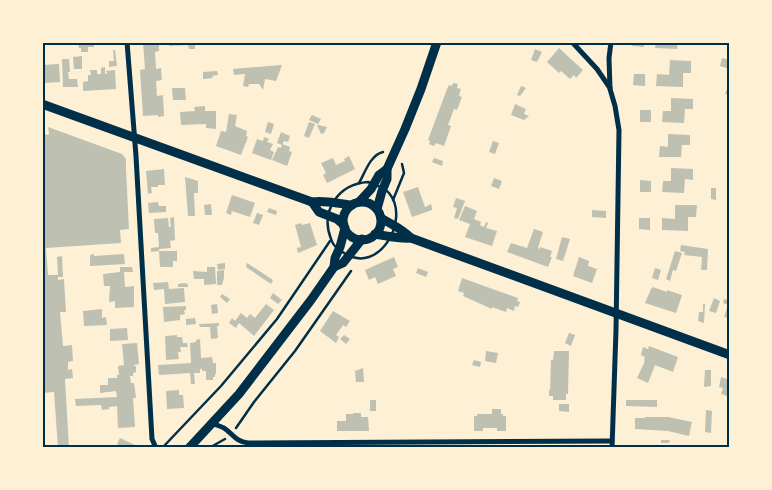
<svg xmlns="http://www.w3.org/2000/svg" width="772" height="490" font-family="'Nunito Sans',sans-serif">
  <rect width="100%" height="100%" fill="#fdf0d5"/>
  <g fill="#bec0b2">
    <polygon points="78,42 94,42 94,47 88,47 88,52 81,52 81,48 79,48"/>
    <polygon points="143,42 159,42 159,51 155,52 156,69 161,68 162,80 156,81 157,96 163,95 164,116 158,117 158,115 143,116 140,70 145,69"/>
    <polygon points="169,42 201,42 201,44 195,44 195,49 189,49 188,45 169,46"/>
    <polygon points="633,42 644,42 644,47 632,46"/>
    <polygon points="656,42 678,42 677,49 655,48"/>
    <polygon points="559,48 583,70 576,78 574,75 570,79 561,71 559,73 547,62"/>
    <polygon points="535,49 542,52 537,62 531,60"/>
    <polygon points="113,50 115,50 117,66 109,67 109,61 114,61"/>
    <polygon points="82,56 82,69 74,69 73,57"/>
    <polygon points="722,58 730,60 730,69 720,66"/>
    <polygon points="62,59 69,59 70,72 68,72 69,79 77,79 78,87 63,87"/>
    <polygon points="670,60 691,61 691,73 683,73 683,87 656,86 657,74 669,75"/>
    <polygon points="59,64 60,82 45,83 43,65"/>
    <polygon points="282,65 276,81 265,79 263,90 259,84 249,84 248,87 243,86 245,74 234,75 233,69"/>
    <polygon points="105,67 105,74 107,74 106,71 115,70 116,89 83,91 83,82 88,81 88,75 91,75 90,70 97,70 97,74 101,74 101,68"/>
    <polygon points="217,71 218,75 212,76 213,78 203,79 203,72"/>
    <polygon points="634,74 645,74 645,86 633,85"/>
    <polygon points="453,83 458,84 457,88 461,89 459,96 462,97 457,110 454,109 448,125 451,126 444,146 436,143 434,146 429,144 430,141 428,140 447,89 449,85 452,86"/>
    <polygon points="521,86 526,88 520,96 517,95"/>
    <polygon points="728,86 730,87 730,95 725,94"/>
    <polygon points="172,88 185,88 186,100 173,100"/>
    <polygon points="671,98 693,99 693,109 685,109 684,123 662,122 663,111 671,111"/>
    <polygon points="515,104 526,109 524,114 529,116 524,120 511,115"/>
    <polygon points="205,106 205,111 216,111 216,129 206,128 206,124 181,125 180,112 195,111 194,107"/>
    <rect x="640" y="110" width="11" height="12"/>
    <polygon points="229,114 237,115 235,126 247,131 246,136 248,137 241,155 216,146 221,131 226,132"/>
    <polygon points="312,115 321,119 318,124 309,120"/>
    <polygon points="268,122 274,124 271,134 265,132"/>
    <polygon points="309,122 315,124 309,138 304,136"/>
    <polygon points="317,125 319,125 327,127 324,133 321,134"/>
    <polygon points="48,127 122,154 126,159 126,169 129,229 120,230 121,243 46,248 48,275 58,275 57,257 62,256 63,277 58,277 58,280 64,279 65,296 66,312 60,312 63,346 72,345 73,361 68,362 68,370 72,369 73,378 65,379 69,448 58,448 54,392 42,393 42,133 48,135 49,134"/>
    <polygon points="281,132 290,136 288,142 284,141 282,145 277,143"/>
    <polygon points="668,134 690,135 690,145 682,145 681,157 659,157 660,146 668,147"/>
    <polygon points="264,137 269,139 267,142 273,144 270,150 274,152 271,160 252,153 257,139 263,141"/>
    <polygon points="493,141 499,143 495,154 489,152"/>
    <polygon points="282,144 290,147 289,151 292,152 287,166 272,160 278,147 281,148"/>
    <polygon points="349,156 355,169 327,183 323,175 326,173 321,163 333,158 336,165 345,161 344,159"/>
    <polygon points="434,158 443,161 442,166 432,162"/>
    <polygon points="671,168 693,169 693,180 685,179 684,193 662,192 663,181 671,181"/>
    <polygon points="164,169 165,185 158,185 158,187 151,187 152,193 148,194 146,171"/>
    <polygon points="185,177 198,181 198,193 194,193 195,216 188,216"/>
    <polygon points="494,178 502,181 499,189 491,186"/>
    <polygon points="640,180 651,181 651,192 640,192"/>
    <polygon points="418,187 425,207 431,204 432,208 432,210 412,217 403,192"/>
    <polygon points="711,188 716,188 716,200 711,199"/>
    <polygon points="232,195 255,203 250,217 232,211 231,215 226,213"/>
    <polygon points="456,198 465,201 458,219 454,218 457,208 453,207"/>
    <polygon points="158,202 159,206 166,206 166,212 149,213 148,203"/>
    <polygon points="211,204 212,215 205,215 204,205"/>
    <polygon points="675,205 697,205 696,217 688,217 688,231 662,230 662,218 675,219"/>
    <polygon points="465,206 477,211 474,219 481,222 480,225 484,227 486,222 488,223 486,228 497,231 492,246 465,237 470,224 459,220"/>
    <polygon points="269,208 277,211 276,215 267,212"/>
    <polygon points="592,210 606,211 606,218 592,217"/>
    <polygon points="257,213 263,215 259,225 253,223"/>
    <polygon points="174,217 175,240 170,241 171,248 159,249 159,251 151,252 151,248 159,247 158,233 155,233 154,219 168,218 169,227 171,227 170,218"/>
    <polygon points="639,218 650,218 650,230 639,229"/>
    <polygon points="301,223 302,225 310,223 317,245 298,253 297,248 301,247 295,225"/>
    <polygon points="534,229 543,232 538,248 540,249 540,247 552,251 550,257 552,257 548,267 507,252 511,243 527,248"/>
    <polygon points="562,237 570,239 563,261 556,259"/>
    <polygon points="681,245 708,249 707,270 701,270 702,257 684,255 685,252 680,251"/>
    <polygon points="159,251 177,251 177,261 173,261 173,267 160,267"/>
    <polygon points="675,251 682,253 676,271 673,270 670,281 666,279"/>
    <polygon points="94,254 94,256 124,254 125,264 90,266 90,255"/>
    <polygon points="394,257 398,267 393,269 396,276 378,284 375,277 369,280 365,270"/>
    <polygon points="579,257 589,261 588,266 597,269 592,283 573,276"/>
    <polygon points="225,263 225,269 218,270 217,264"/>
    <polygon points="247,263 273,280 271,284 246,267"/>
    <polygon points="120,267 132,267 133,272 124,272 125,287 134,286 134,307 115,308 115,301 109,302 110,286 104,286 103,274 120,272"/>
    <polygon points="207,267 215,267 216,284 204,285 204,279 194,279 193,271 207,272"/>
    <polygon points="418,268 428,272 426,277 416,273"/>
    <polygon points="655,268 661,270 658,280 652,278"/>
    <polygon points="224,270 224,278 222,285 217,285 217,271"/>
    <polygon points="462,278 518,298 517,301 520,302 518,307 515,306 514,311 507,308 506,312 492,307 492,309 463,296 464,293 458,291"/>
    <polygon points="168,282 169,289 184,288 185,302 165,304 164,289 154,290 153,283"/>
    <polygon points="184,283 188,284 188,287 178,287 178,284"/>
    <polygon points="653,287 667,292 667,290 682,295 676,313 645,303 651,289"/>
    <polygon points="273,293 282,300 278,304 270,298"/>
    <polygon points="222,294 230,299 227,303 220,297"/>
    <polygon points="714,298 720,301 716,313 709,311"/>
    <polygon points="724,299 730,301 730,318 724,317 728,305 723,303"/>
    <polygon points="217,304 218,313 212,314 211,305"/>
    <polygon points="266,304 274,310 254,336 239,323 236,328 229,323 232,318 235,321 241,313 247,318 250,314 255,318"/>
    <polygon points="703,304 705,304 704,323 698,321 699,312 703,312"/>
    <polygon points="186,306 186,310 184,310 185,314 180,315 180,320 164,322 163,307"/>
    <polygon points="102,309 102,318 106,317 107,325 84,326 83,311"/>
    <polygon points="333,311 350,321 346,327 343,325 336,335 339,337 336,343 320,331"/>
    <polygon points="195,318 196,324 186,325 186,319"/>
    <polygon points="219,323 219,326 217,326 218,338 211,339 210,327 200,327 199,324"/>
    <polygon points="127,328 128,340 110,341 110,329"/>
    <polygon points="569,333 575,335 571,346 565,343"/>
    <polygon points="177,335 177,337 182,337 183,343 187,343 188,347 180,347 181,352 178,352 179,359 166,360 165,336"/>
    <polygon points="344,335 350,339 346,344 340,339"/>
    <polygon points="200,339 201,358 212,357 213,363 216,363 216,374 215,374 215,377 213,377 213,380 206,380 206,371 202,371 202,369 200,369 200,373 194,373 195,384 191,384 190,373 159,375 158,365 191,363 190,343 196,342 196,340"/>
    <polygon points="137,343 139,364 134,365 134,366 136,366 136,372 133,373 133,376 130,376 131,383 134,383 136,398 133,398 135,427 118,428 117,406 109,407 109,409 102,410 101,405 76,406 75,399 117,397 116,391 100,393 100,385 108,385 108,378 117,378 117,375 119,375 118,366 124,365 122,344"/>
    <polygon points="649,346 678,357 673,372 655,365 648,383 637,378 645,361 644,361 645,357 641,355 643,347 648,349"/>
    <polygon points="486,351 498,353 496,363 485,361"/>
    <polygon points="554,351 569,351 568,394 566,394 566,400 553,400 553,396 549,396 549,390 550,390 551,360 553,360"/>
    <polygon points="474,360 481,362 480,367 472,365"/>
    <polygon points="363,368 364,382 356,382 355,371"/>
    <polygon points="705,370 711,370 711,386 704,387"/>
    <polygon points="721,377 730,380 730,397 721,394 723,388 719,387"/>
    <polygon points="179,390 179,395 183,395 184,408 167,409 166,391"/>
    <rect x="370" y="400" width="6" height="11"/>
    <polygon points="626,400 657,400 657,407 626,406"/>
    <polygon points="559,404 569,404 569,412 559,411"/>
    <polygon points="492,409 501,409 501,414 503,414 503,416 506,416 506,431 497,431 497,428 483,428 483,431 474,431 474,416 477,416 477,414 492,414"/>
    <polygon points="706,410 712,411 711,433 705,432"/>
    <polygon points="353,413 361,413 361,417 368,417 369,431 337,431 337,421 346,421 346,414 353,414"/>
    <polygon points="645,417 668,417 692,422 689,436 668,431 635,429 635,418 645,418"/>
    <polygon points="120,438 135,445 134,448 120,448 121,446 117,444"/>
    <polygon points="661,440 670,440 669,443 661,443"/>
  </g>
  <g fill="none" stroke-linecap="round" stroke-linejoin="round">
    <g stroke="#003049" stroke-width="2.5">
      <path d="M 368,182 C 375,185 384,187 389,193 C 411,219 379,276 344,253 C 338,249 333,246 331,239 C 320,211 338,184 368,182 Z"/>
      <path d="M 359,183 C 365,173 370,155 383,152"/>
      <polyline points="393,200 404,173 402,164"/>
      <polyline points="236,428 254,402 295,351 351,271"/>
      <polyline points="164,446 221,386 277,319 330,241"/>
      <polyline points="209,448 225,439"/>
    </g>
    <g stroke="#003049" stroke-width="5">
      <polyline points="127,42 136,156 152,439 156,448"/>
      <polyline points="572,42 597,69 610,88"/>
      <polyline points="611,42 609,58 610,89 615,106 619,130 616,330 612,448"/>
      <path d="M 212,423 C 216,425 220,426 224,428 C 233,434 236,442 248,443 L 612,441"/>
    </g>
    <g stroke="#003049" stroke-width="9">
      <path d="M 42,104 L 312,202 C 326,200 339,204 352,205"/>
      <polyline points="312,202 319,212 337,219 344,225"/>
      <path d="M 381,218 C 392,225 401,228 411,238 L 730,355"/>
      <path d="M 375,234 C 388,236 399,239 411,238"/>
    </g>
    <g stroke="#003049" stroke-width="9">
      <polyline points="359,202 371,189 379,175 387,169"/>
      <circle cx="362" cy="221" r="19"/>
      <polyline points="377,209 382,191 387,179 387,169 405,129 421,89 437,42"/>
      <polyline points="334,267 343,263 362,239"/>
      <polyline points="189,448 239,394 311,300 334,267 335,258 340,247 345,228"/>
    </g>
  </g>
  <rect width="772" height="490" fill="none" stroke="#fdf0d5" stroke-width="88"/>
  <rect x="44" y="44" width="684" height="402" fill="none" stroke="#003049" stroke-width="2"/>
</svg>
